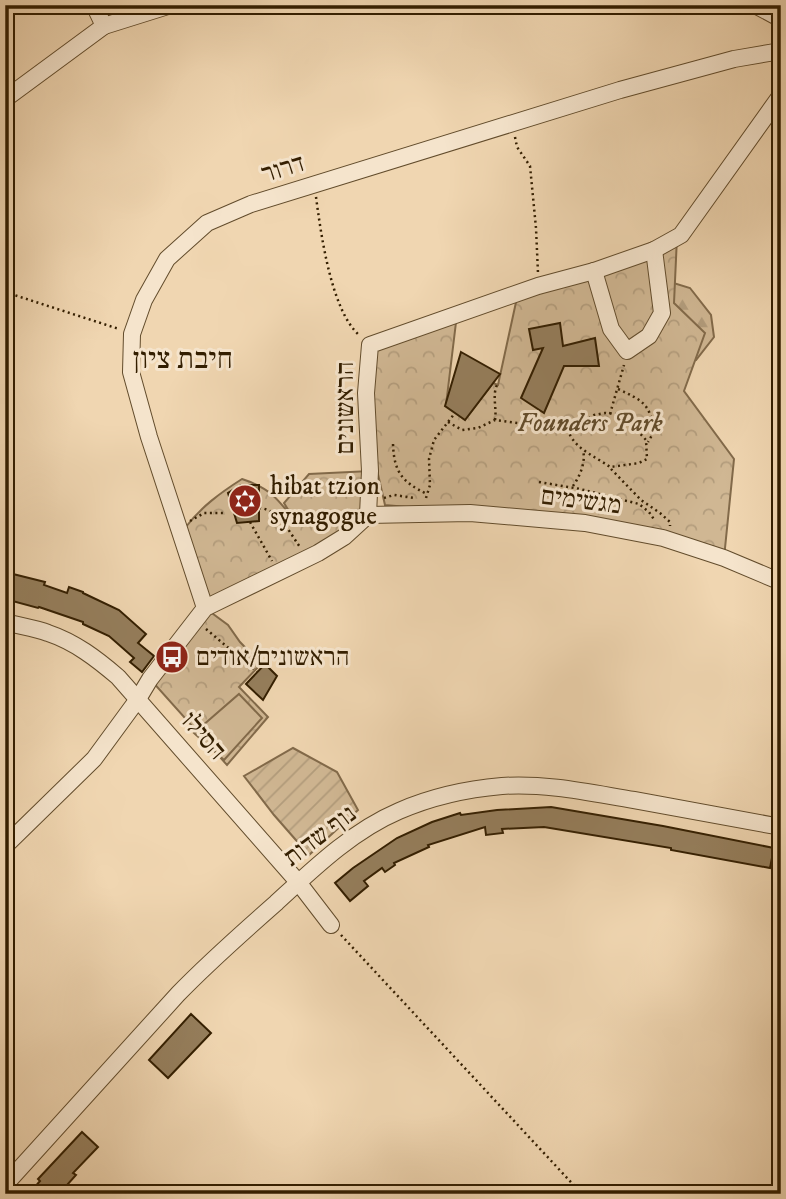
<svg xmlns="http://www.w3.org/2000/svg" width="786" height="1199" font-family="'IM FELL DW Pica','Frank Ruhl Libre',serif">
  <defs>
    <pattern id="forest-firs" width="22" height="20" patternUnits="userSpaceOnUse" patternTransform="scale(1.75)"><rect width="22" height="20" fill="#d0b793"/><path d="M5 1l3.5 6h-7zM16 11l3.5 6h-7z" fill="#b39d7d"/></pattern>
    <pattern id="park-crowns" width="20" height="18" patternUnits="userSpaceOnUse" patternTransform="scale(1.75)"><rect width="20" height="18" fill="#d0b793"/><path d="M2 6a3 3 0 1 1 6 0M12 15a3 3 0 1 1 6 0" fill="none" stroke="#b39d7d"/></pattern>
    <pattern id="garden-furrows" width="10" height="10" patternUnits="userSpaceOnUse" patternTransform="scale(1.75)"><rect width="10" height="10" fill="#d0b793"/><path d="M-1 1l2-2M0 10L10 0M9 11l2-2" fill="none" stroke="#b39d7d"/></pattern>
  </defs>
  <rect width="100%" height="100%" fill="#f0d6b1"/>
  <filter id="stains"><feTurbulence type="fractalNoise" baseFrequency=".00286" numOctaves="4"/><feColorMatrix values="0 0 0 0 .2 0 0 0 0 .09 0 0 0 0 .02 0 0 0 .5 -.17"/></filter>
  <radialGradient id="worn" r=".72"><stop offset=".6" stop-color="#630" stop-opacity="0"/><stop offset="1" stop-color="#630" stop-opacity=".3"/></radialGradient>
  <polygon fill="url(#forest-firs)" stroke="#826a4a" stroke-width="2" points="667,281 690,288 711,315 714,337 696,360 672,364"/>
  <g fill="url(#park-crowns)" stroke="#826a4a" stroke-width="2">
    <polygon points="677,237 674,303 705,333 684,391 734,459 724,558 649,529 385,505 367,426 370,345 457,314 446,405 465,420 493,383 498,385 518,293"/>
    <path d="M 370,471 L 368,515 L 318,553 L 203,601 L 185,528 C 201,507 220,493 242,479 C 270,488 278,499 295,521 L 284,503 L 309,474 Z"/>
    <polygon points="205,608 228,625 240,642 261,664 239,687 268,717 227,765 150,679"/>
  </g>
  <polygon fill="url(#garden-furrows)" stroke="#826a4a" stroke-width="2" points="293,748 337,772 358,810 309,855 274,815 244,776"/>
  <polygon fill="#d0b793" stroke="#826a4a" stroke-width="2" points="239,694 262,718 224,760 194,733"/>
  <g fill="#957e5c" stroke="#331e00" stroke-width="2">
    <polygon points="560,323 563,346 595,338 599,366 564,366 544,413 521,398 543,348 533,350 529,329"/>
    <polygon points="461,352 500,374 465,420 445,406"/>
    <polygon points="241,485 259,485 259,521 237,523 228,493"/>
    <polygon points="5,572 45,582 44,585 67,593 69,587 83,592 83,593 119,610 146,634 138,643 154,656 142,672 130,662 134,658 109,636 83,624 83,622 39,607 38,608 5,599"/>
    <polygon points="265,664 277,676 263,700 246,684"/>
    <polygon points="551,807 663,826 774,848 770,868 671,850 671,848 544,827 502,829 503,833 486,835 485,827 428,845 429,847 394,863 395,865 385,872 382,868 364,881 368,886 350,901 335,883 353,868 397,838 432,822 460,813 461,815 497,810"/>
    <polygon points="191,1014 211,1033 168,1078 149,1060"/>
    <polygon points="82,1132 98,1147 73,1173 76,1175 59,1194 29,1194 40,1181 38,1179"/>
  </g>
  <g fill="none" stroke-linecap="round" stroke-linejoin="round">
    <defs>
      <g id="minor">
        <polyline points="94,5 104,26 171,5"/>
        <polyline points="755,5 781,19"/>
        <polyline points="5,99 104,26"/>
        <polyline points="594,271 611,329 627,351 649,336 662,313 654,250"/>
        <polyline points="368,515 470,513 585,523 663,538 724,558 781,582"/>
        <polyline points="205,608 149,437 131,372 132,334 144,300 167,259 207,223 251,204 620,90 734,59 781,51"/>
        <path d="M 5,622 C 19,626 35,628 48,633 C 75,642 97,659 118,677 L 298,882 L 331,925"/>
        <polyline points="5,846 94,759 138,699 150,679 205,608 318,553 344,537 368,515 370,471 366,393 370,345 538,286 594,271 654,250 681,235 781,95"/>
        <path d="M 5,1185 L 178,994 C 209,962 243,932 276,903 C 313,869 352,831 399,811 C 431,797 467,789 502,786 C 547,783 591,793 634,800 C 683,809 732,818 781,827"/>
      </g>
    </defs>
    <use href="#minor" stroke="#624c2c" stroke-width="18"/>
    <g stroke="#331e00" stroke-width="2.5" stroke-dasharray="2 3.5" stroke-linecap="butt">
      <polyline points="515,137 517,147 530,166 536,228 538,273"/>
      <path d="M 316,197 C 321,234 331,310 359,335"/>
      <polyline points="5,292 119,329"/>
      <path d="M 618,389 C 643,401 648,402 655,430 L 648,442"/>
      <polyline points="610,414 624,365"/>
      <path d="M 495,420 C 497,408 492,396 497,385"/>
      <path d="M 448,422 L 462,430 L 478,428 L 495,420 L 568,430 L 594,415 L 605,413 L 616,414 L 635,428 L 646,440 L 647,459 L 639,463 L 610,467 C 595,456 574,449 568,430"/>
      <path d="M 393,444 C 394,472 402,482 427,494"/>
      <polyline points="611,469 641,500 660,513 670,522 670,526"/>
      <polyline points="539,482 580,489 639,504 649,512 655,521"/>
      <path d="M 573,486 C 580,476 586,462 583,450"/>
      <polyline points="384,498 394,495 415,498"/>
      <polyline points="426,498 430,485 429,459 434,440 455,413"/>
      <path d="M 259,508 C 279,509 289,532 300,547"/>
      <polyline points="190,521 204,513 225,513"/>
      <polyline points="250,522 272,561"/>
      <polyline points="206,629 257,672"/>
      <polyline points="341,935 582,1194"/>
    </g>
    <use href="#minor" stroke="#f5e4cc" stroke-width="16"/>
  </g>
  <defs>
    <symbol id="synagogue-disc" viewBox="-11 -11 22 22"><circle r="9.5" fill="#8f2418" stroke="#f5e4cc"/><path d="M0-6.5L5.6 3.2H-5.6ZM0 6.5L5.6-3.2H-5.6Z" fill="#fff"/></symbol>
    <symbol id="bus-disc" viewBox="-11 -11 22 22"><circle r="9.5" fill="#8f2418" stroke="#f5e4cc"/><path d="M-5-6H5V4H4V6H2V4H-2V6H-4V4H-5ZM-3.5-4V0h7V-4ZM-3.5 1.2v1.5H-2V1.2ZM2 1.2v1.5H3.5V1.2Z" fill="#fff"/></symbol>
  </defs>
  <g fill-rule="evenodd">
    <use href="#synagogue-disc" x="226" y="482" width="38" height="38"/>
    <use href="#bus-disc" x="153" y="638" width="38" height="38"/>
  </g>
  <g text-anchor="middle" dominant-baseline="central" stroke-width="6" stroke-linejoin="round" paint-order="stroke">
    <g font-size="26" fill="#331e00" stroke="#f5e4cc">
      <text transform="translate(283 169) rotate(-17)">דרור</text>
      <text transform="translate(345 408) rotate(-90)">הראשונים</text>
      <text transform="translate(581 501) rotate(7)">מגשימים</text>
      <text transform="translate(203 736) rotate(49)">הסילו</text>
      <text transform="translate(320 836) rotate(-37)">נוף שדות</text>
    </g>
    <g font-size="26" font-style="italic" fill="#624c2c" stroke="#f5e4cc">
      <text x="590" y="423">Founders Park</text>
    </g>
    <g font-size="26" fill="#331e00" stroke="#f5e4cc" text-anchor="start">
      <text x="270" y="486">hibat tzion<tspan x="270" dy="30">synagogue</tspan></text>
      <text x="196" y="657">הראשונים/אודים</text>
    </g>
    <g font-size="30" fill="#331e00" stroke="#f5e4cc">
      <text x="183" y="359">חיבת ציון</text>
    </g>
  </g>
  <rect width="786" height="1199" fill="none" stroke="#f0d6b1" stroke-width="28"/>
  <rect x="7" y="7" width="772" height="1185" fill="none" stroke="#331e00" stroke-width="3.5"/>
  <rect x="14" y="14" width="758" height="1171" fill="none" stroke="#331e00" stroke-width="2"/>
  <rect width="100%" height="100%" filter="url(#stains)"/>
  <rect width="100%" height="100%" fill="url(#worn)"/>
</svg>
